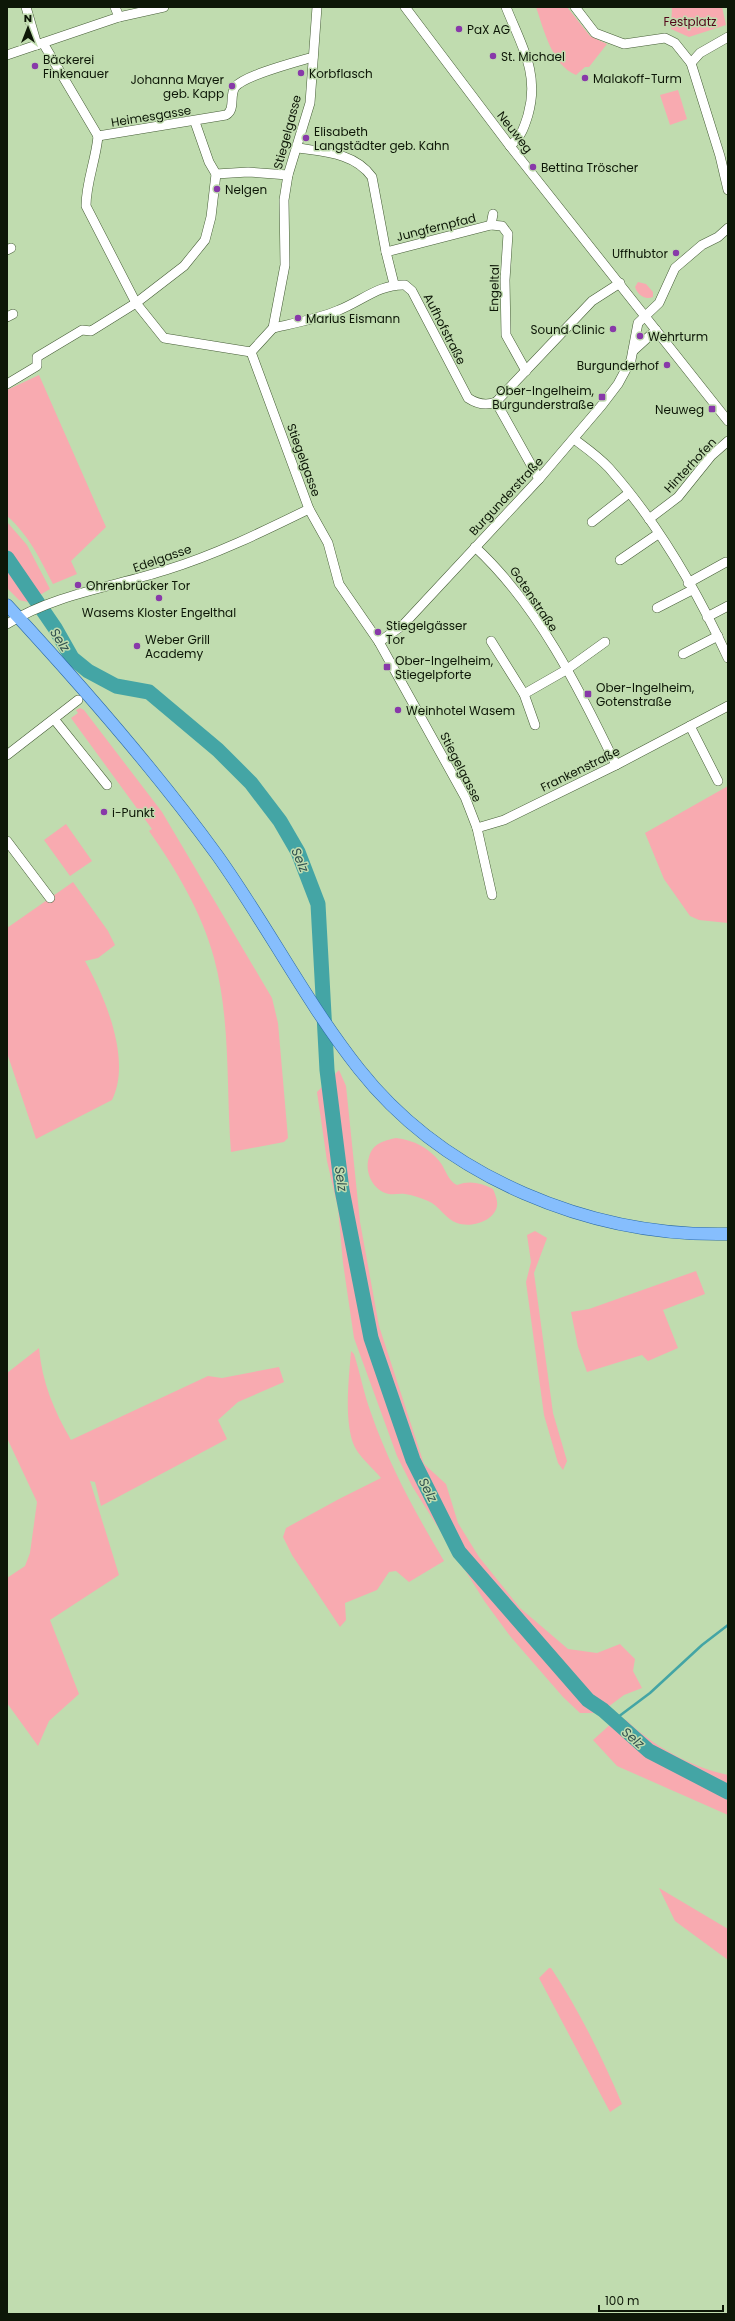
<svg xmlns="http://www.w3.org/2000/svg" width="735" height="2321" font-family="Poppins,sans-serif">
  <rect width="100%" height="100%" fill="#c0dcaf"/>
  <g fill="#f8aab0">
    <path d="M 536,7 L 567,7 L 590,36 L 607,44 L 589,67 L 585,67 L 576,75 C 552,65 544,30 536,7 Z"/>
    <polygon points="672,7 722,7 726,25 689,37 671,29"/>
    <polygon points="678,90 687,119 670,125 660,95"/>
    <path d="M 638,282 L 646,284 L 653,292 L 653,297 C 644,300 638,295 635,287 Z"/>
    <path d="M 39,375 L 106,527 L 71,561 L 77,574 L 53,584 C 40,559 29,535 7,516 L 7,390 Z"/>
    <polygon points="7,522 27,545 50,589 28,602 19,600 7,588"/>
    <path d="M 80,708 L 84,710 L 162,812 L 272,998 L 278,1023 L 288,1138 L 284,1142 L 231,1152 C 226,1088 231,1021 214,958 C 202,913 176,869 149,831 L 152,829 L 71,718 L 78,713 L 76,710 Z"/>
    <polygon points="728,786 728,923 699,920 690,916 664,879 645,833"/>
    <polygon points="66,824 92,861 70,876 44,840"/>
    <path d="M 73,882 L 108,931 L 115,945 L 98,958 L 85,961 C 105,997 132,1060 112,1100 L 36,1139 L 7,1053 L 7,928 Z"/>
    <polygon points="339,1070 346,1086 360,1222 379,1326 424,1464 446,1484 458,1523 479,1557 520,1608 568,1649 597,1653 620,1644 635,1659 633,1671 642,1688 624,1695 600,1713 580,1713 563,1697 510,1636 485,1602 412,1486 397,1456 354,1338 343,1263 338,1208 327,1161 317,1092"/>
    <path d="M 396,1138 C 414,1140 429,1148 440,1162 C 446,1170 448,1181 457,1185 C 470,1180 481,1183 493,1189 C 495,1194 498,1201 497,1206 C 494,1222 470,1228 457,1223 C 446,1220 439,1205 428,1201 C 421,1198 412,1195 405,1194 C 400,1193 394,1195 389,1194 C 373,1191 364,1172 369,1157 C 373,1143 383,1141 396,1138 Z"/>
    <polygon points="535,1231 547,1238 534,1273 553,1413 567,1461 563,1470 558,1463 544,1415 526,1282 531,1262 527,1235"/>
    <polygon points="696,1271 705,1294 663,1310 678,1348 648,1361 642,1355 587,1372 578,1347 571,1312 589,1309"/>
    <path d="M 39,1348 C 42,1382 54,1411 71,1440 L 208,1376 L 222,1378 L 279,1367 L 284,1382 L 238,1402 L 218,1420 L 227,1439 L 101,1506 L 95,1482 L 90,1481 L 119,1575 L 50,1620 L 79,1694 L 49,1721 L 38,1746 L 7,1703 L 7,1578 L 25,1566 L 30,1553 L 37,1502 L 7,1438 L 7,1373 Z"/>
    <path d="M 351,1351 L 354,1354 C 360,1373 364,1394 371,1413 C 389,1465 416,1514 444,1561 L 409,1582 L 396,1571 L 389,1572 L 377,1590 L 345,1603 L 346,1620 L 340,1627 L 292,1555 L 283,1537 L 286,1528 L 339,1499 L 381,1478 C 373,1468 357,1455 353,1443 C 344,1417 349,1378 351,1351 Z"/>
    <path d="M 626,1720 C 653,1746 691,1767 728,1775 L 728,1815 L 617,1766 L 593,1740 L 612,1723 Z"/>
    <polygon points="659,1888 728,1929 728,1960 675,1921"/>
    <path d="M 549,1968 L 551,1968 C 579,2010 602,2057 622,2104 L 610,2112 L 539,1978 Z"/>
  </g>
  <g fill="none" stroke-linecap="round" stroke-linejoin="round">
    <polyline stroke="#44a5a5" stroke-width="2.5" points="614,1720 650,1693 702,1645 728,1625"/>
    <polyline stroke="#44a5a5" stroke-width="15" points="7,558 55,628 72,658 88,671 116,686 149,692 218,750 251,783 280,821 298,852 318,904 327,1070 342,1190 371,1338 413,1460 459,1552 588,1700 603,1710 649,1751 728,1792"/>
    <defs>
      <g id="minor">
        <polyline points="26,7 37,45"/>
        <polyline points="115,7 119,17"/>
        <polyline points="405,7 510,146 728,421"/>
        <path d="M 506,7 C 521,45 540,73 528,115 C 524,128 521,137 510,146"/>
        <polyline points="575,7 595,33 624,44 665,38 675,43 691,63 720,156 728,190"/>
        <polyline points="43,43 98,136"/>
        <polyline points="7,55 119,17 164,7"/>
        <polyline points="691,63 700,53 728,37"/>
        <path d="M 98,136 C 96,160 86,182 86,206 L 136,303 L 164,338 L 251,352"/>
        <path d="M 98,136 L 226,115 C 236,109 229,96 235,87 C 245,75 296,62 313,57"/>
        <path d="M 298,148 C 325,152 355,153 372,177 L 386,252"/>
        <polyline points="216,174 248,172 288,175"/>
        <polyline points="493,214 491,225 502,226 508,234 505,280 506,335 526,371"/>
        <polyline points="7,250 11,248"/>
        <polyline points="394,284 386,252 491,225"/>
        <polyline points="7,317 13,314"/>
        <path d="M 273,328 C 295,323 318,319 339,310 C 362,301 379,284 405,285 L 412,291 L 468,398 C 477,404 486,406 496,402 L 592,301 L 620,283"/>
        <polyline points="633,351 656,330"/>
        <polyline points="251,352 309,509 328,543 339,584 379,642 465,797 477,828 492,895"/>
        <polyline points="251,352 273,328 285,265 284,200 288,175 310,103 317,7"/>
        <polyline points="7,384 37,366 37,357 82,330 91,331 136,303 184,266 205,240 211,217 216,174 209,162 195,122"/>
        <polyline points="496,402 539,479"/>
        <path d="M 574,439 C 586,448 599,457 609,468 C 657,522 698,593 728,658"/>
        <polyline points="649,519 678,497 711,456 728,441"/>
        <polyline points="592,522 629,493"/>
        <path d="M 475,547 C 537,604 580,690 616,765"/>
        <polyline points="620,560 658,534"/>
        <polyline points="688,583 726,562"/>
        <polyline points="657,608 692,590"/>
        <polyline points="707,617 728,606"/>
        <path d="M 7,624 C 55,594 113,587 166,570 C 215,555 262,532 309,509"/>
        <polyline points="491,641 524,694 535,725"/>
        <polyline points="379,642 403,625 539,479 602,405 618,384 631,360 638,323 659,303 675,268 702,245 718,237 728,228"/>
        <polyline points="683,654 718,636"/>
        <polyline points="524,694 566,670 605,642"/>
        <polyline points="54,719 107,785"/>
        <polyline points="690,726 718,781"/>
        <polyline points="7,755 78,700"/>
        <polyline points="477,828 504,820 616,765 728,706"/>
        <polyline points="7,841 50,898"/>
      </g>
      <path id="major" d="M 7,605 C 81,685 153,767 217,855 C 267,925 306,1002 359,1069 C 445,1178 591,1237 728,1234"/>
    </defs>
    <use href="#minor" stroke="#455d36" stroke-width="10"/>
    <use href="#major" stroke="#2868a6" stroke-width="13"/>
    <use href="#minor" stroke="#fff" stroke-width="9"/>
    <use href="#major" stroke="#86befd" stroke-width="12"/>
  </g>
  <g fill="#8839a9" stroke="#c0dcaf" stroke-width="1.5">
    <circle cx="459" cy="29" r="4"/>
    <circle cx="493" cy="56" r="4"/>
    <circle cx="35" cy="66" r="4"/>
    <circle cx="301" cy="73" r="4"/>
    <circle cx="585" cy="78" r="4"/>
    <circle cx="232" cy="86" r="4"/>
    <circle cx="306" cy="138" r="4"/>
    <circle cx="533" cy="167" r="4"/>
    <circle cx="217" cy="189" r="4"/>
    <circle cx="676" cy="253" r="4"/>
    <circle cx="298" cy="318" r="4"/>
    <circle cx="613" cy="329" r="4"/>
    <circle cx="640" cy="336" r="4"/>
    <circle cx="667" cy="365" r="4"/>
    <rect x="598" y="393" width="8" height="8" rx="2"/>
    <rect x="708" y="405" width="8" height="8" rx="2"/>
    <circle cx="78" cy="585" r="4"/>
    <circle cx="159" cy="598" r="4"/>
    <circle cx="378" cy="632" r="4"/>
    <circle cx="137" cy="646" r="4"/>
    <rect x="383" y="663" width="8" height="8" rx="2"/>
    <rect x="584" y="690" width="8" height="8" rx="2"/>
    <circle cx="398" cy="710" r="4"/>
    <circle cx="104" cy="812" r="4"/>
  </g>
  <g text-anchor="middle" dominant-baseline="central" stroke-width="3" stroke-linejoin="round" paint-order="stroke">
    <g font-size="12" fill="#530519" stroke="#c0dcaf">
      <text x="690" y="21">Festplatz</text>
    </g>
    <g font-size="12" fill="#0d1707" stroke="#c0dcaf" text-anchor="start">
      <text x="467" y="29">PaX AG</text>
      <text x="501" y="56">St. Michael</text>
      <text x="43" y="59">Bäckerei<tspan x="43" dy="14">Finkenauer</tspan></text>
      <text x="309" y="73">Korbflasch</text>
      <text x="593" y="78">Malakoff-Turm</text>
      <text x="224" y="79" text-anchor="end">Johanna Mayer<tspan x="224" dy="14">geb. Kapp</tspan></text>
      <text x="314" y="131">Elisabeth<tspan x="314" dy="14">Langstädter geb. Kahn</tspan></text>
      <text x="541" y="167">Bettina Tröscher</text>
      <text x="225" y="189">Nelgen</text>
      <text x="668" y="253" text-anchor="end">Uffhubtor</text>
      <text x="306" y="318">Marius Eismann</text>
      <text x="605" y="329" text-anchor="end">Sound Clinic</text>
      <text x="648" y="336">Wehrturm</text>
      <text x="659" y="365" text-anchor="end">Burgunderhof</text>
      <text x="594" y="390" text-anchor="end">Ober-Ingelheim,<tspan x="594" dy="14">Burgunderstraße</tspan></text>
      <text x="704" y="409" text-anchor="end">Neuweg</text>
      <text x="86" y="585">Ohrenbrücker Tor</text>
      <text x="159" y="612" text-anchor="middle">Wasems Kloster Engelthal</text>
      <text x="386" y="625">Stiegelgässer<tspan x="386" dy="14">Tor</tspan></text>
      <text x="145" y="639">Weber Grill<tspan x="145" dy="14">Academy</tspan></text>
      <text x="395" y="660">Ober-Ingelheim,<tspan x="395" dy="14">Stiegelpforte</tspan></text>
      <text x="596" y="687">Ober-Ingelheim,<tspan x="596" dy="14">Gotenstraße</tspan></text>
      <text x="406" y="710">Weinhotel Wasem</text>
      <text x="112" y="812">i-Punkt</text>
    </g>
    <g font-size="12" fill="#0d1707" stroke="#c0dcaf">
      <text transform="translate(151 116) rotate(-9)">Heimesgasse</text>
      <text transform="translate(287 132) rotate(-75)">Stiegelgasse</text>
      <text transform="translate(515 132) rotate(52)">Neuweg</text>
      <text transform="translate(436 227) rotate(-14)">Jungfernpfad</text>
      <text transform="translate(494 288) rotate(-89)">Engeltal</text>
      <text transform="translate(445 329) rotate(63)">Aufhofstraße</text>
      <text transform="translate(304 460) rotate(70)">Stiegelgasse</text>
      <text transform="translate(690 465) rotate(-47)">Hinterhofen</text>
      <text transform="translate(506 496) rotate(-47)">Burgunderstraße</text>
      <text transform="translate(162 558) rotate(-19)">Edelgasse</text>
      <text transform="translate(534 599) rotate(56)">Gotenstraße</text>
      <text transform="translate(461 767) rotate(63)">Stiegelgasse</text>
      <text transform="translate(580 769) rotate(-26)">Frankenstraße</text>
    </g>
    <g font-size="13" font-style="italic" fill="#31504f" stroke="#c0dcaf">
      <text transform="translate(60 640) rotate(57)">Selz</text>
      <text transform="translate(300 860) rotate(67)">Selz</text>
      <text transform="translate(341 1179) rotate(82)">Selz</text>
      <text transform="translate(428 1490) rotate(63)">Selz</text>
      <text transform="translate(633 1738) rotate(40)">Selz</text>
    </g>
  </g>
  <rect width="735" height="2321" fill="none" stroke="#0d1707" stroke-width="16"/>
  <g transform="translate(28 28)" stroke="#c0dcaf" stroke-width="3" paint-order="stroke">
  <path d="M0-3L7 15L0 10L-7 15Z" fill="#0d1707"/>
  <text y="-6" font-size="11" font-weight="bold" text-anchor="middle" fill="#0d1707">N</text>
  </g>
  <path d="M599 2305v6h124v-6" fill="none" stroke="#0d1707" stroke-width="2"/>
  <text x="605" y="2305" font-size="12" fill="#0d1707" stroke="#c0dcaf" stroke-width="3" paint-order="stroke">100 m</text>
</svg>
